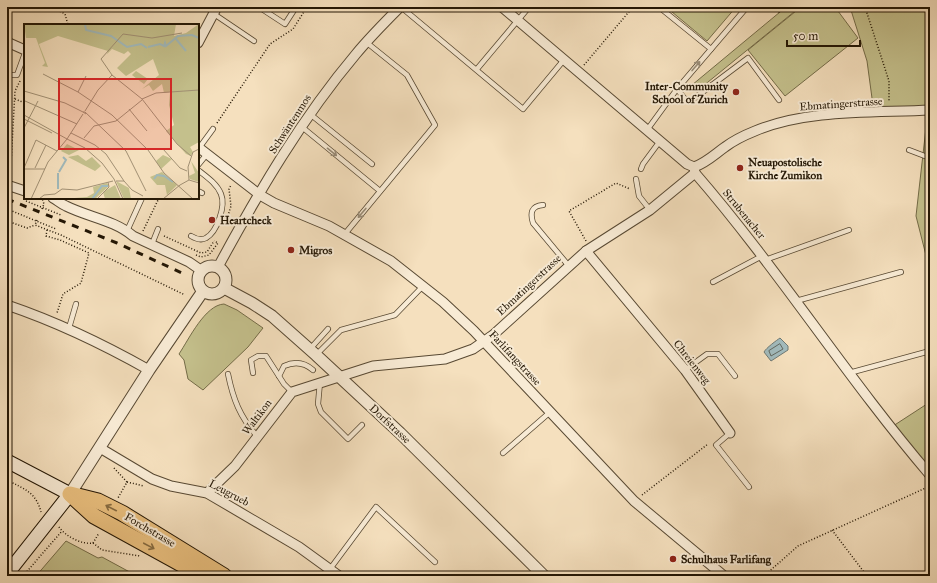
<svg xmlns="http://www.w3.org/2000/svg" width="937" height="583" font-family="'IM FELL Great Primer',serif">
  <rect width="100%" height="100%" fill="#f5e0be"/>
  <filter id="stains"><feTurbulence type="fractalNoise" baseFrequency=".005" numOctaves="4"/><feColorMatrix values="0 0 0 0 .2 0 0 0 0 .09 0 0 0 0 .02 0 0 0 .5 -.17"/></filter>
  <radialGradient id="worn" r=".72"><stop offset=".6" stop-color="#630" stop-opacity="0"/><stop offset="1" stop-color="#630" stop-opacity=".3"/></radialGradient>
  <g fill="#c4c08c" stroke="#746c48">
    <polygon points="666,7 736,7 707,41"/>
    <polygon points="786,7 800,7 697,91 692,85"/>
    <polygon points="801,7 835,7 858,38 785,96 748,50"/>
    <polygon points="850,7 930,7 930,271 916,216 928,110 874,113 867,61"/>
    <path d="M 224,304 L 237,310 L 263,328 L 248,347 L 203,390 L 188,379 L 184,360 L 179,354 C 189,339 205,305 224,304 Z"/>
    <polygon points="930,402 930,475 890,428"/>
    <polygon points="66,541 98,558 102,557 137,576 36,576"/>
  </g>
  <path fill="#a1babc" stroke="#6f7973" d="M 780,338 L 788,346 L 788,350 L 771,361 L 764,352 C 766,348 777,340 780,338 Z"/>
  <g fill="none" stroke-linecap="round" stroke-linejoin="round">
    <polygon stroke="#626860" stroke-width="1" points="780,344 783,349 771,356 769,351"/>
    <defs>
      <g id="service">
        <polyline points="259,7 285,24 296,7"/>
        <polyline points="401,7 523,109 563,61"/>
        <polyline points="659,7 711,49"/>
        <polyline points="214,14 254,41"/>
        <polyline points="477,69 529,7"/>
        <polyline points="12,75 17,75 25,53"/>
        <polyline points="677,89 685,99 692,100 748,58 779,100"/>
        <polyline points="310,114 372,164"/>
        <polyline points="302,127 380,191"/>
        <polyline points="647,130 677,89 747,7"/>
        <polyline points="199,148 213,129"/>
        <polyline points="909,150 930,158"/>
        <polyline points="198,165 207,154"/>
        <polyline points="641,169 643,164 660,141"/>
        <polyline points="636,179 639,196 650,210"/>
        <polyline points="198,191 202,193"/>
        <path d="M 543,205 C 531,206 530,213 533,223 L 568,265"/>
        <polyline points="127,231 142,198"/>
        <polyline points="344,235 435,125 407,75 366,42"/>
        <path d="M 191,236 C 196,239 201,241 206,238 C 217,232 226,206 221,194 C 217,184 207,177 198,170"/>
        <polyline points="152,244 158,229"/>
        <polyline points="765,260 849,230"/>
        <polyline points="713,282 762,256"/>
        <polyline points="796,301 901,272"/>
        <polyline points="69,328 76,304"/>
        <polyline points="310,349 328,329"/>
        <polyline points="316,355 341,330 395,315 423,286"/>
        <polyline points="685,370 707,354 718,354 735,376"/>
        <polyline points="253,373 251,360 258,356 266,356 284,384 292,392"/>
        <polyline points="849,373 930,351"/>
        <path d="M 228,374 C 233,399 240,417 257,436"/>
        <path d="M 279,376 L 284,366 C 295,361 304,362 313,370"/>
        <polyline points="320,382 318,404 321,412 348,439 362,425"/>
        <polyline points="730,433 716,445 749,487"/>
        <polyline points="503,453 549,413"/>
        <polyline points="7,557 14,563"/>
        <polyline points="330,569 376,507 435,562"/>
      </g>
      <g id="minor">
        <polyline points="502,7 687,164 694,167"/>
        <polyline points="7,42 25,50"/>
        <polyline points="198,43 217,7"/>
        <polyline points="198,147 260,195 274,203 329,226 391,261 443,302 474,331 634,501 724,576"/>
        <path d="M 694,167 L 695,173 C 779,270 847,378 930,475"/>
        <path d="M 694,167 C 706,163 715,154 725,147 C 733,141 745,135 755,131 C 807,109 874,113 930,110"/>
        <polyline points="7,185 25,191"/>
        <path d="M 53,198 C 57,200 61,204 66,206 C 88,217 114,220 133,236 L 189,262 L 202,271"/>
        <polyline points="586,251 685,370 730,433"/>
        <path d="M 218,267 C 258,193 302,118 356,54 C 370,37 385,22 400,7"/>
        <path d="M 7,305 C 57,322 103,344 149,370"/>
        <polyline points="100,448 152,479 171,486 207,493 299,547 339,576"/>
        <polyline points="207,493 235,466 292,392 373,366 445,359 473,349 493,335 586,251 650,210 695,173"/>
      </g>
      <g id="tertiary">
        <circle cx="212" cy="280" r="14"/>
        <polyline points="224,288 252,303 272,316 316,355 400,433 544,576"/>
        <polyline points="70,494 149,370 203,291"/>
      </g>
      <polyline id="secondary" points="7,461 70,494 7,574"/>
      <g id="trunk">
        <polyline points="70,494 98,501 122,513 224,576"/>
        <polyline points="71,495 94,516 203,576"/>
      </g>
    </defs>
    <use href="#service" stroke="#584933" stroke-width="6"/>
    <use href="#minor" stroke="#584933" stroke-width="11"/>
    <use href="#tertiary" stroke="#584933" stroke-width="13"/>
    <use href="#secondary" stroke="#241705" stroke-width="15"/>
    <use href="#trunk" stroke="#241705" stroke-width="17"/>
    <g stroke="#241705" stroke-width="1.5" stroke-dasharray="1 2" stroke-linecap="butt">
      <polyline points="52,7 65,14 68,25"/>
      <polyline points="776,7 779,13"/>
      <polyline points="865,7 889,81 889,101"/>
      <polyline points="584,65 633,7"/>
      <polyline points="15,99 25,103"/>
      <polyline points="217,123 270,44 293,29 307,7"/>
      <polyline points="7,176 11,163 15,91 20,81"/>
      <polyline points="26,201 61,215"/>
      <polyline points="7,209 56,229"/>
      <polyline points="42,209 44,204 42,198"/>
      <polyline points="227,219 231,206 229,189 231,185"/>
      <polyline points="37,220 35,225 61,235 185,295"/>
      <polyline points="7,221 27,228 35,225"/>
      <polyline points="47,230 46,236 60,240 89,253 81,283 63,294 57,313"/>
      <polyline points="143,231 159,198"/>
      <polyline points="164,236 201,253 207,252 214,241"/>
      <polyline points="586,241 569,211 616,183 630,189"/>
      <polyline points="196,255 201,257 209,255 218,243 214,241"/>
      <polyline points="114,468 127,482 118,498"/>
      <path d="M 7,480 C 24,489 36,492 41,512"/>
      <polyline points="127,482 144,486"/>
      <polyline points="642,495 708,444"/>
      <path d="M 59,527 C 65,536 82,545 93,543 L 99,533"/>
      <polyline points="832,530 867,576"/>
      <polyline points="93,543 102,550 140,556"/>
      <polyline points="23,576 62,531"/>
      <polyline points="764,576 798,546 930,486"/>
    </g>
    <use href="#service" stroke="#f8ebd5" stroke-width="4.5"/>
    <use href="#minor" stroke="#f8ebd5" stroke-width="9"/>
    <use href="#tertiary" stroke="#f8ebd5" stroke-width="11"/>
    <use href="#secondary" stroke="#f8ebd5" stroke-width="13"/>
    <use href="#trunk" stroke="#eac07f" stroke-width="15"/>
    <polyline stroke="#241705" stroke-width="3" stroke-dasharray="7 7" stroke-linecap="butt" points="7,199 117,243 182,273"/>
  </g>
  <defs><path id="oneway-shaft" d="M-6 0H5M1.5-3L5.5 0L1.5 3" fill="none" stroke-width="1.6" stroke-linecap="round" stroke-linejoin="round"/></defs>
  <g stroke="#998c77">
    <use href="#oneway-shaft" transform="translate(696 66) rotate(-49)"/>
    <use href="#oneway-shaft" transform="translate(332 152) rotate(39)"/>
    <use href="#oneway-shaft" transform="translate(362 213) rotate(130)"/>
  </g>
  <g stroke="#876c42">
    <use href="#oneway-shaft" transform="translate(111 508) rotate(-153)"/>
    <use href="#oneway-shaft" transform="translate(149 546) rotate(28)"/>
  </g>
  <g fill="#8f2418" stroke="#f8ebd5" stroke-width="1.5">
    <circle cx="736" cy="92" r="4"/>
    <circle cx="740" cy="168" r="4"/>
    <circle cx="212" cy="220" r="4"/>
    <circle cx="291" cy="250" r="4"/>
    <circle cx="673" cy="559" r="4"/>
  </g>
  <g text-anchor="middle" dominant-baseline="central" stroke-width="4" stroke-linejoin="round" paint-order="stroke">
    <g font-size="11" font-weight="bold" fill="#241705" stroke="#f8ebd5" text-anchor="start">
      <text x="728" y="86" text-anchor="end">Inter-Community<tspan x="728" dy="13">School of Zurich</tspan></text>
      <text x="748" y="162">Neuapostolische<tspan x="748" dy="13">Kirche Zumikon</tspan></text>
      <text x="220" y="220">Heartcheck</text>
      <text x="299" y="250">Migros</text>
      <text x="681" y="559">Schulhaus Farlifang</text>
    </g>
    <g font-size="11" fill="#241705" stroke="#f8ebd5">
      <text transform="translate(841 104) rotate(-4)">Ebmatingerstrasse</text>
      <text transform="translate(290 124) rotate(-57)">Schwäntenmos</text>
      <text transform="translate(744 214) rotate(51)">Strubenacher</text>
      <text transform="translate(529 285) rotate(-43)">Ebmatingerstrasse</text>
      <text transform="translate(515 358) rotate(47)">Farlifangstrasse</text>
      <text transform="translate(692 362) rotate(52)">Chreienweg</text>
      <text transform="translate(257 417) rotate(-53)">Waltikon</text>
      <text transform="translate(390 424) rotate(43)">Dorfstrasse</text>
      <text transform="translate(229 493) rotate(28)">Leugrueb</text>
      <text transform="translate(150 530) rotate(30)">Forchstrasse</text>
    </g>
  </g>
  <g transform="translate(24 24)">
    <rect width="175" height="175" fill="#f5e0be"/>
    <path d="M 0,0 L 152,0 L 150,12 L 162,9 L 175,0 L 175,118 L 166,123 L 169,128 L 167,132 L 162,130 L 142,107 L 150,101 L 145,81 L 146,68 L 140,69 L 138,60 L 129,67 L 125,61 L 118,65 L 135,51 L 129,35 L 102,52 L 93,44 L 107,30 L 104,27 L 100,30 L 88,25 L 83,30 L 84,27 L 34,12 L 15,20 L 24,43 L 18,42 L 21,39 L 12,14 L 2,14 ZM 112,47 L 124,55 L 120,60 L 113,55 L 115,52 L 113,55 L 108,51 ZM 43,120 L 55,126 L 45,131 L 37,127 ZM 54,131 L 62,137 L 68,133 L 77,142 L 71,147 L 44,133 ZM 139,131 L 148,135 L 137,145 L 132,137 ZM 167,137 L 175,149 L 175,158 L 166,155 L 165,152 L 171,149 ZM 138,148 L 153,161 L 143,171 L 141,161 L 133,161 L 126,153 ZM 92,157 L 105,164 L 107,175 L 100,175 ZM 83,159 L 85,162 L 71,175 L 38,175 L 63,173 L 70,169 L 69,163 ZM 91,161 L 97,175 L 81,175 L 79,168 Z" fill="#c4c08c"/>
    <path fill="none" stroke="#a1babc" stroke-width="2" d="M 61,0 L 62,6 L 87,12 L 103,23 L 117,20 L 123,24M 152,15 L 162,27M 124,23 L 136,20 L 140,22 L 141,19 L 142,22 L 154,12 L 168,11 L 175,14M 35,148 L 42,136 L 39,133M 130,155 L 133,151 L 140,152 L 149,158M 34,165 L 34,149M 68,175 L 78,162 L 84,162"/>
    <path fill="none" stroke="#a19074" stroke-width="1" d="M 99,10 L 128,14 L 158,9M 19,50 L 54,68M 88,51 L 118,75 L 153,120 L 167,132M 88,51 L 77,35 L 99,10M 0,67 L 41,79 L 59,88M 54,68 L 88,91 L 124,126 L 140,149 L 169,175M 54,68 L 62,52M 118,75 L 132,69 L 175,66M 1,77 L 53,100M 105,85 L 123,107M 61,87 L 74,66 L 88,51M 62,90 L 59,88 L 61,88 L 102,127 L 122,167M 0,91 L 43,115 L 24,138 L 7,175M 0,95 L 28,109M 0,104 L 14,77M 47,109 L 71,121 L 82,130 L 100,157M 60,114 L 70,102 L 92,97 L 118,76M 43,115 L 59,90M 43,115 L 61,124 L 78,139 L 90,155 L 99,175M 139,125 L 156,144 L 163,147M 0,144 L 12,116 L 33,127M 11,144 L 22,121M 0,145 L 21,145M 165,156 L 164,143 L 169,128 L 175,125M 92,157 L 100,157 L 108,166 L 119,172M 15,175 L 20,171 L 31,170 L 38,165 L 53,166 L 89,157M 73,175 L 85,163 L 84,158M 139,175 L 156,161 L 165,156 L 175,159"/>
    <path fill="#d62828" fill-opacity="0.15" stroke="#d62828" stroke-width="2" d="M 35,55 L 147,55 L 147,125 L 35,125 Z"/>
    <rect width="175" height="175" fill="none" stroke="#241705" stroke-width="2"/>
  </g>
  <rect width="937" height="583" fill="none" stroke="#f5e0be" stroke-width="24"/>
  <rect x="8" y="8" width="921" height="567" fill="none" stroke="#241705" stroke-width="2"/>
  <rect x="12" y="12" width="913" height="559" fill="none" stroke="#241705"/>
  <path d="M787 40v6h73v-6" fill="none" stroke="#241705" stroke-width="2"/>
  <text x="793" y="40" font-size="12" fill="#241705" stroke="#f8ebd5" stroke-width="3" paint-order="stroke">50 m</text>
  <rect width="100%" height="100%" filter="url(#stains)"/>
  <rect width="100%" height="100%" fill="url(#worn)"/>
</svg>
